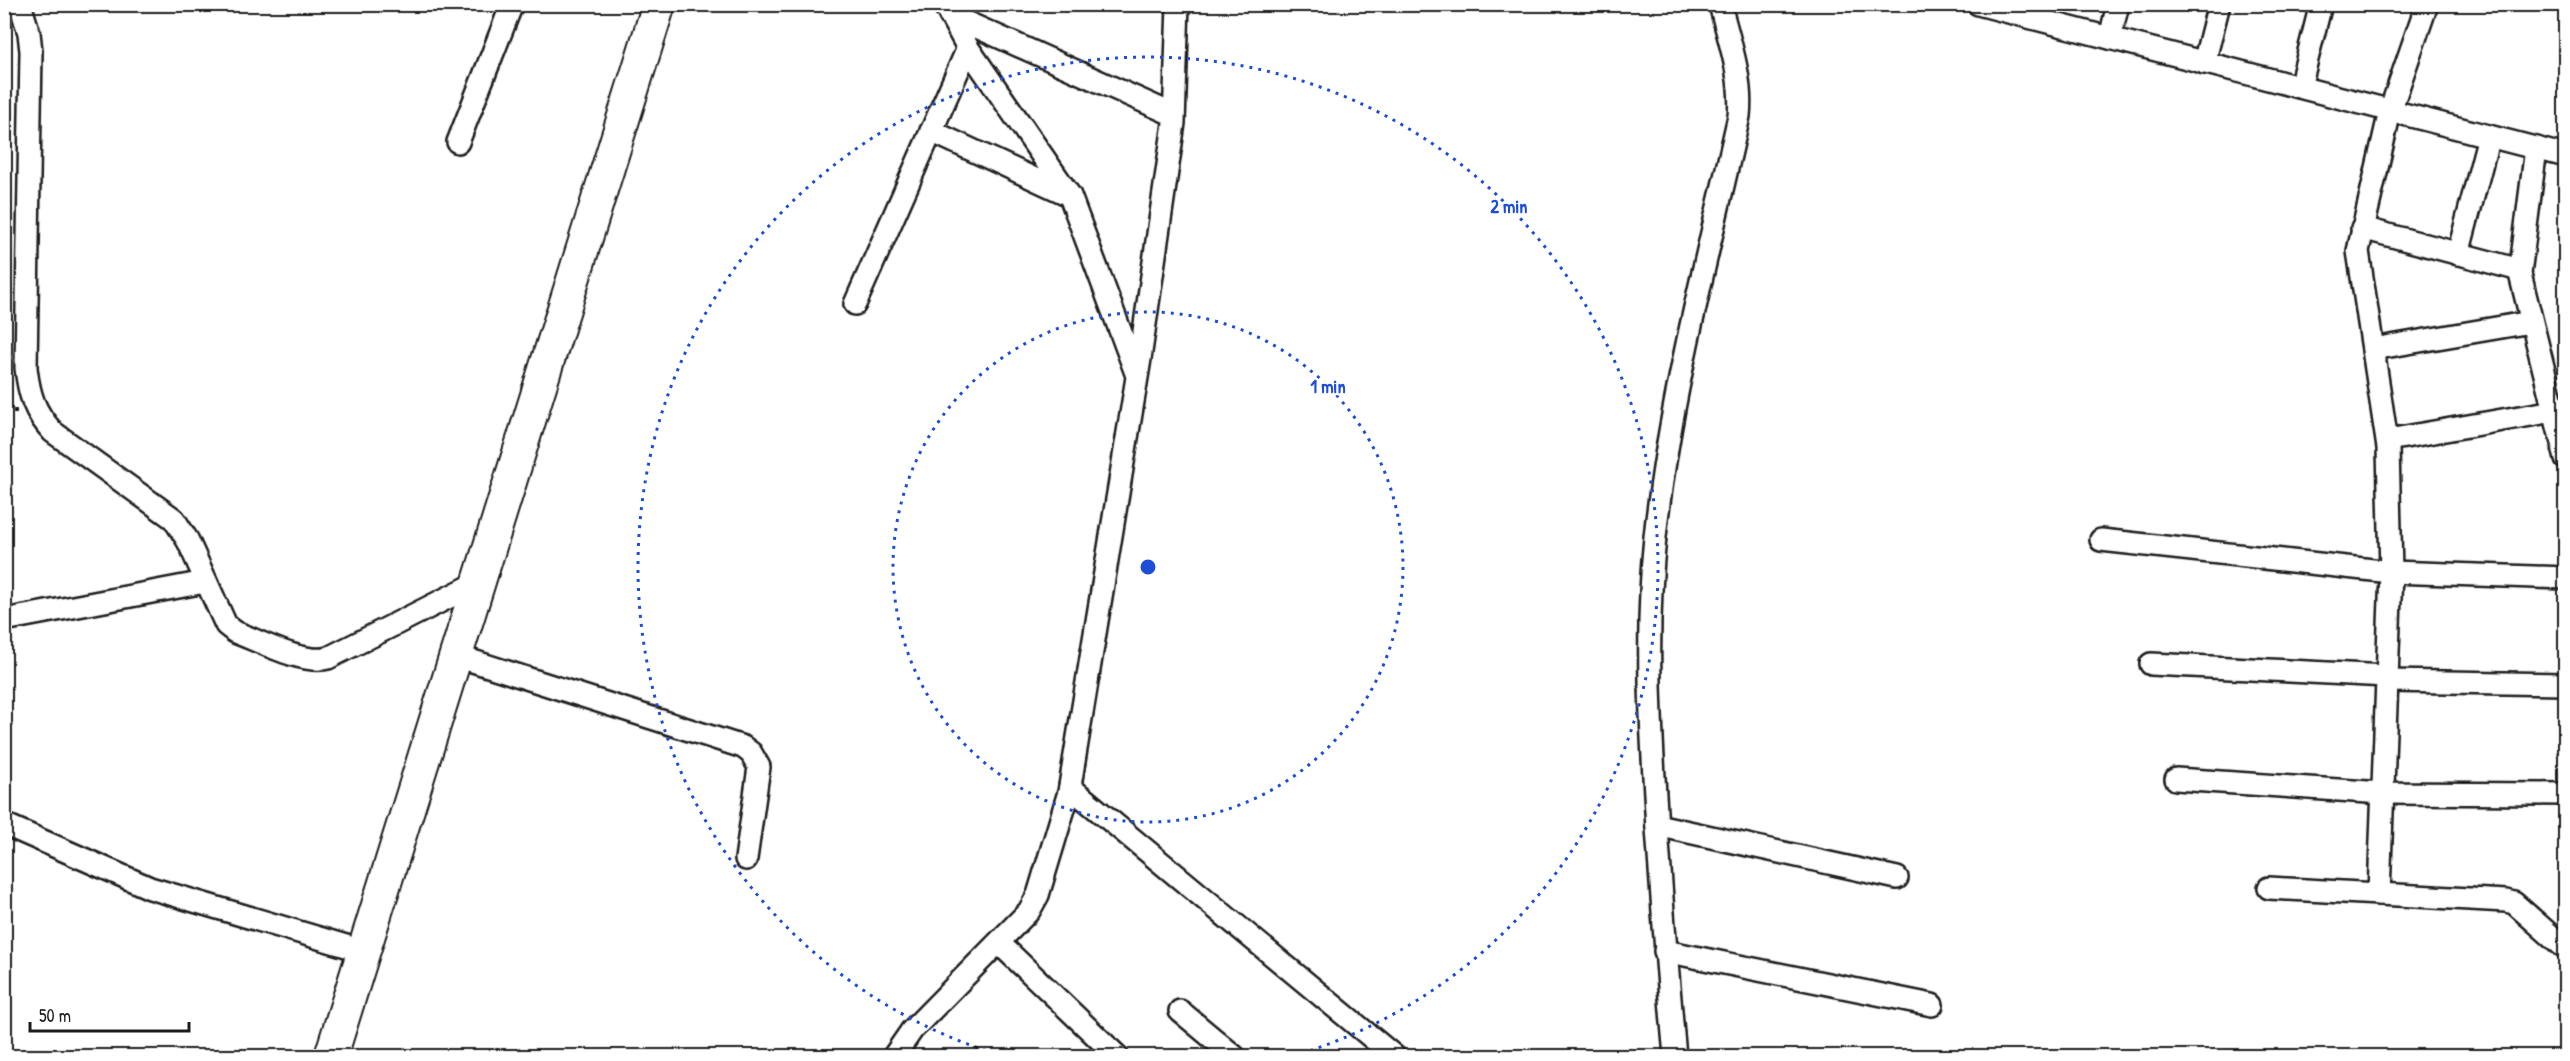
<svg xmlns="http://www.w3.org/2000/svg" width="2570" height="1061" font-family="'Patrick Hand',sans-serif">
  <rect width="100%" height="100%" fill="#fff"/>
  <filter id="ink" filterUnits="userSpaceOnUse"><feTurbulence type="fractalNoise" baseFrequency=".0167" numOctaves="2"/><feDisplacementMap in="SourceGraphic" scale="12" xChannelSelector="R" yChannelSelector="G"/><feConvolveMatrix kernelMatrix="1 2 1 2 8 2 1 2 1" color-interpolation-filters="sRGB"/></filter>
  <g filter="url(#ink)">
    <g fill="none" stroke-linecap="round" stroke-linejoin="round">
      <defs>
        <g id="minor">
          <path d="M 20,4 L 29,33 L 31,51 L 26,368 C 29,394 34,412 53,432 L 174,519 L 188,541 L 226,625 L 235,632 C 259,641 304,665 328,658 L 481,581"/>
          <polyline points="944,4 968,48 1070,196 1136,373"/>
          <polyline points="1978,4 2566,156"/>
          <polyline points="950,15 1174,115"/>
          <polyline points="2110,38 2118,4"/>
          <polyline points="2204,63 2219,4"/>
          <polyline points="2300,87 2321,4"/>
          <polyline points="931,131 1069,195"/>
          <polyline points="458,142 512,4"/>
          <polyline points="2536,148 2520,274 2566,459"/>
          <polyline points="2362,228 2520,270"/>
          <polyline points="2458,254 2489,136"/>
          <polyline points="855,304 968,48"/>
          <polyline points="2373,349 2531,322"/>
          <polyline points="2388,440 2554,411"/>
          <polyline points="2101,540 2391,572 2566,578"/>
          <polyline points="4,620 205,582"/>
          <polyline points="457,656 743,747 751,753 759,767 746,859"/>
          <polyline points="2151,664 2387,676"/>
          <polyline points="2387,681 2566,684"/>
          <polyline points="2176,779 2383,793 2566,794"/>
          <polyline points="1070,787 1394,1056"/>
          <polyline points="4,824 150,888 363,951"/>
          <polyline points="1657,825 1897,878"/>
          <polyline points="2269,888 2506,901 2514,903 2566,949"/>
          <polyline points="2379,894 2391,572 2388,448 2358,251 2390,111 2427,4"/>
          <polyline points="999,943 1117,1056"/>
          <polyline points="1665,951 1932,1005"/>
          <polyline points="1180,1011 1234,1056"/>
          <polyline points="894,1056 912,1030 1029,911 1038,895 1069,792 1140,359 1174,123 1178,4"/>
          <path d="M 1675,1056 C 1668,980 1662,904 1657,828 C 1651,731 1645,634 1655,537 C 1670,395 1708,255 1739,116 C 1743,78 1729,41 1720,4"/>
        </g>
        <polyline id="highway" points="331,1056 659,4"/>
      </defs>
      <use href="#minor" stroke="#1c1c1c" stroke-width="26"/>
      <use href="#highway" stroke="#1c1c1c" stroke-width="36"/>
      <polyline stroke="#1c1c1c" stroke-width="4" stroke-dasharray="4.5 4.5" stroke-linecap="butt" points="4,411 17,411"/>
      <use href="#minor" stroke="#fff" stroke-width="21"/>
      <use href="#highway" stroke="#fff" stroke-width="32"/>
    </g>
  </g>
  <g fill="none" stroke="#1d4ed8" stroke-width="3" stroke-dasharray="3 6">
    <circle cx="1148" cy="567" r="255"/>
    <path d="M1003 1056A510 510 0 1 1 1293 1056"/>
  </g>
  <circle cx="1148" cy="567" r="9" fill="#1d4ed8" stroke="#fff" stroke-width="3"/>
  <g font-size="18" text-anchor="middle" font-weight="bold" fill="#1d4ed8" stroke="#fff" stroke-width="4.5" stroke-linejoin="round" paint-order="stroke">
    <text x="1509" y="213">2 min</text>
    <text x="1328" y="393">1 min</text>
  </g>
  <rect width="2570" height="1061" fill="none" stroke="#fff" stroke-width="24"/>
  <rect x="12" y="12" width="2546" height="1037" fill="none" stroke="#1c1c1c" stroke-width="2" filter="url(#ink)"/>
  <path d="M30 1022v9h159v-9" fill="none" stroke="#1c1c1c" stroke-width="3"/>
  <text x="39" y="1022" font-size="18" fill="#1c1c1c" stroke="#ffffff" stroke-width="4.5" paint-order="stroke">50 m</text>
</svg>
